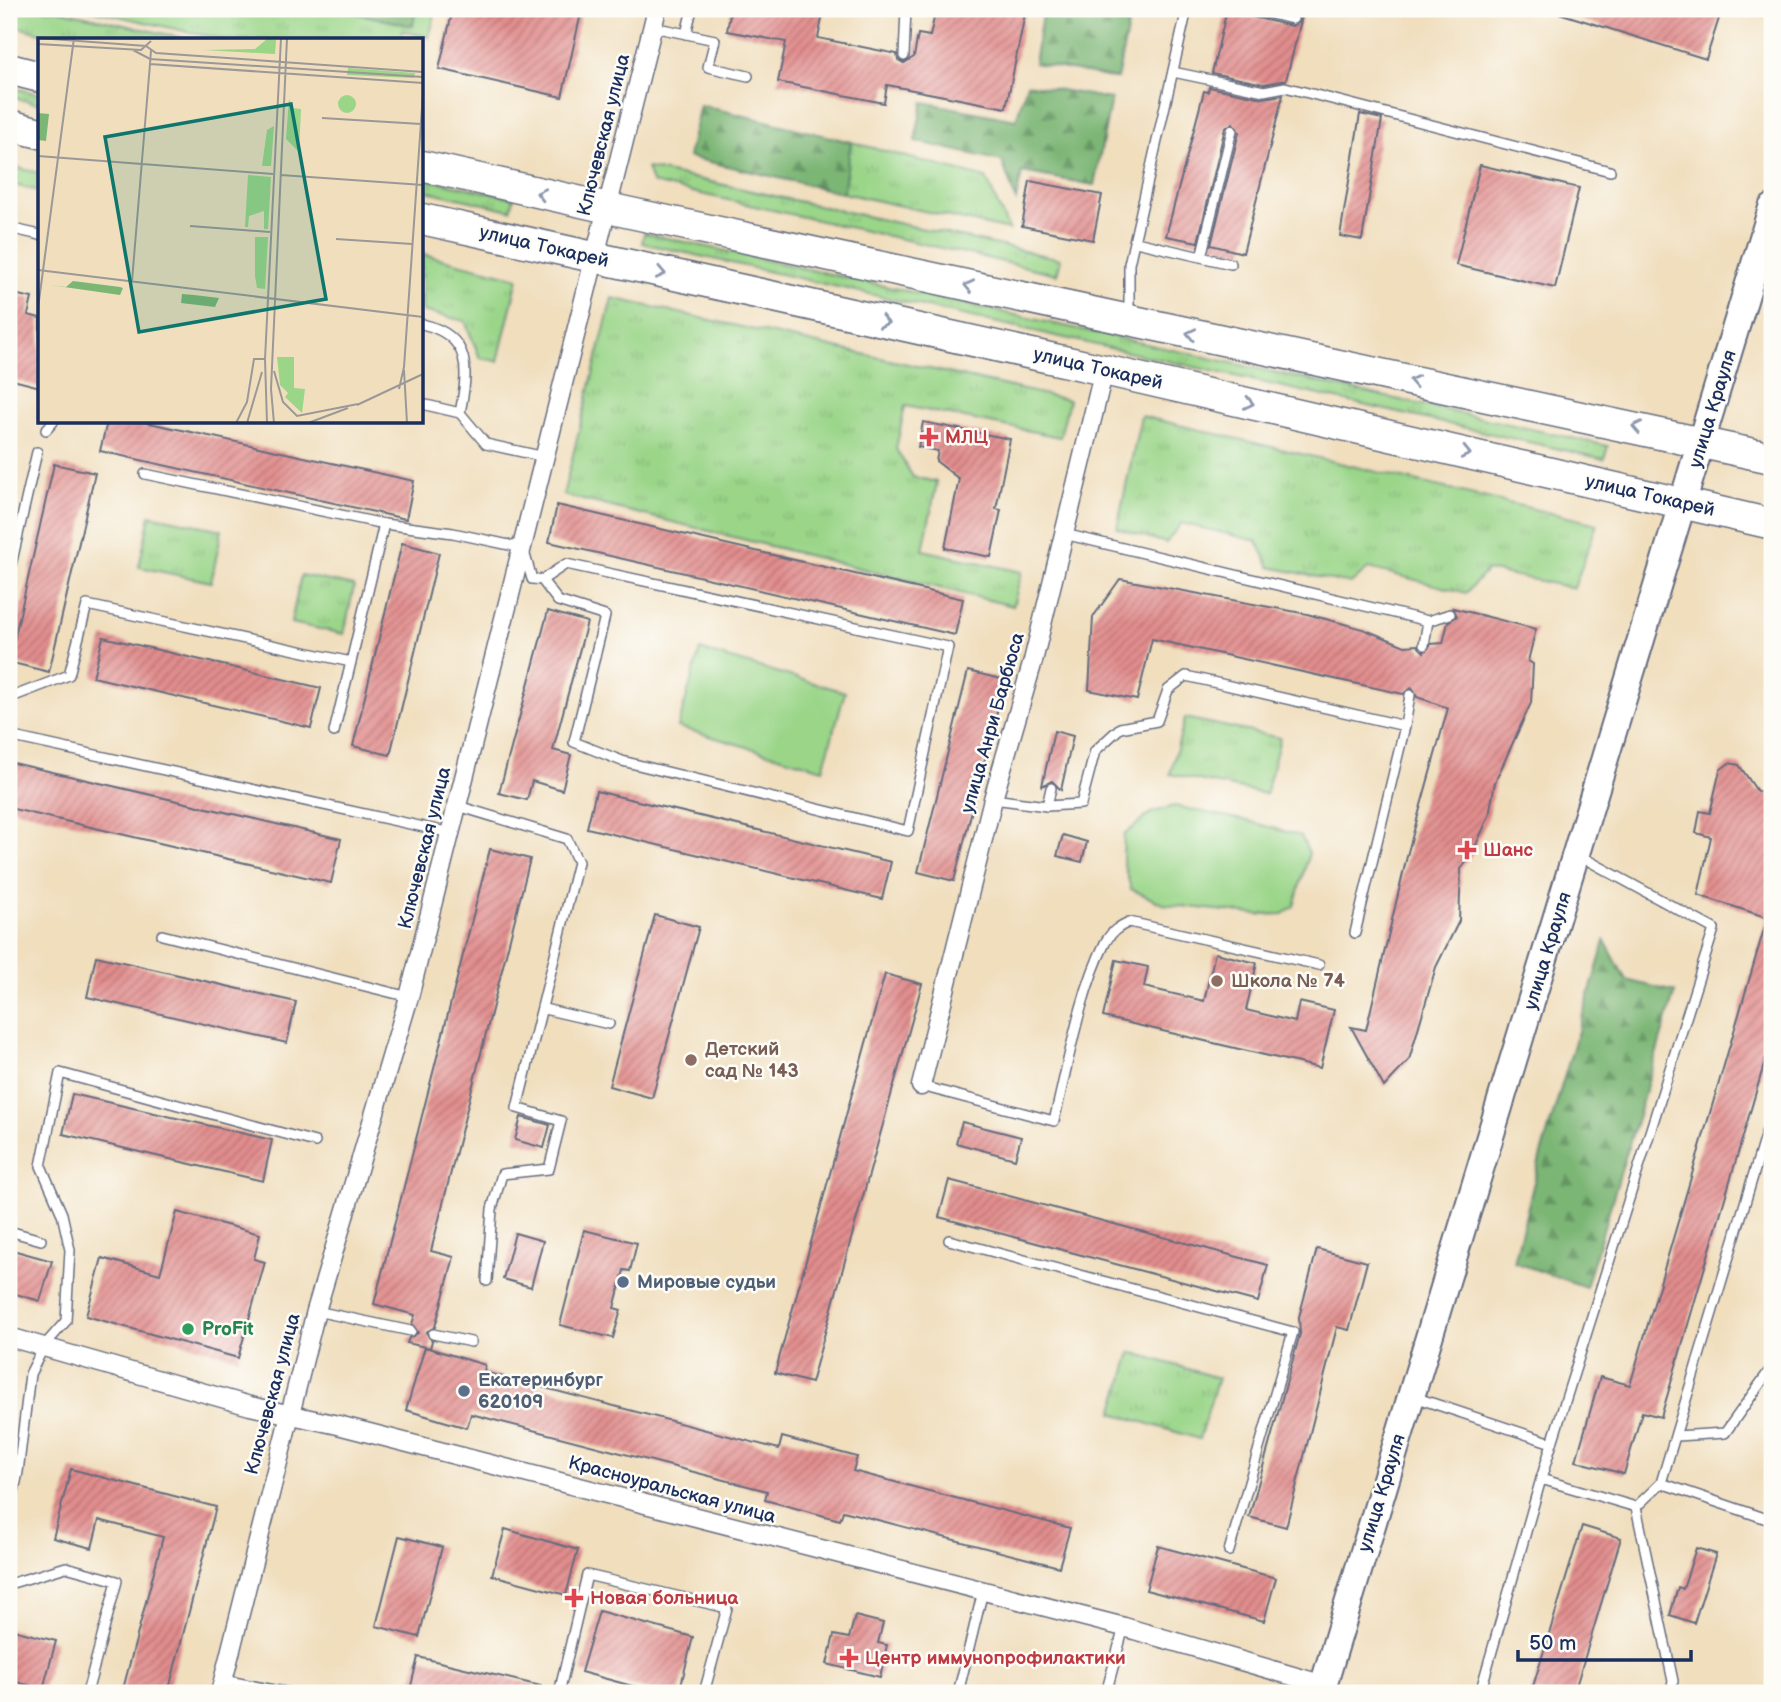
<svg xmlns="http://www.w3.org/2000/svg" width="1781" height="1702" font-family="'Balsamiq Sans',sans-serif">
  <defs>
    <pattern id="grass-tufts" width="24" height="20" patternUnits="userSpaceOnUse" patternTransform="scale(1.75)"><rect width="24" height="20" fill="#9ad588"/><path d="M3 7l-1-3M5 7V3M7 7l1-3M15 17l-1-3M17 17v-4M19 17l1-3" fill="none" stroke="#84b778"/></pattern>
    <pattern id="forest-firs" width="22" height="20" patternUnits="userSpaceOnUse" patternTransform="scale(1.75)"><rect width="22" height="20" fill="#7bb674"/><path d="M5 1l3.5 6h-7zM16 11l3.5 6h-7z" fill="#649462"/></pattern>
    <pattern id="building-hatch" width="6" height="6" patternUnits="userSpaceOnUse" patternTransform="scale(1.75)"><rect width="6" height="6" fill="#e28d8d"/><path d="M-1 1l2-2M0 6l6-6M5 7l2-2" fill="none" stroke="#b67476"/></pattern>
  </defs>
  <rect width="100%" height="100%" fill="#fdfcf7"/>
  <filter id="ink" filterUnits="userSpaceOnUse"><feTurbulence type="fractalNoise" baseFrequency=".0143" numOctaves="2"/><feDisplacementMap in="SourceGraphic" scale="14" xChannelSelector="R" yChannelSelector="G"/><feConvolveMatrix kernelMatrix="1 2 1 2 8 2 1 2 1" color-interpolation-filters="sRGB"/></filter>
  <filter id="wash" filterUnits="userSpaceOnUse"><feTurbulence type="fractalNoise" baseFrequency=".00686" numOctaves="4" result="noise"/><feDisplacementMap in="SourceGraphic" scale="28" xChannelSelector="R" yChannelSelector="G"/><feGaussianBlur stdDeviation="1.57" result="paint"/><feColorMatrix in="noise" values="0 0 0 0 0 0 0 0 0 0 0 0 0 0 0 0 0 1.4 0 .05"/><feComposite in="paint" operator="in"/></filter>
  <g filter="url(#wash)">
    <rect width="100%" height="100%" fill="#f0debd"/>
    <g fill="url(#grass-tufts)" stroke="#5a8273" stroke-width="2">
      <polygon points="9,9 54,9 192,40 68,40 9,25"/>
      <polygon points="86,9 426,9 436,11 429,37 402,31 399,40 225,40"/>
      <polygon points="9,87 40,94 40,104 9,97"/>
      <polygon points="851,142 986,178 1009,230 843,193"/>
      <polygon points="9,166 40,173 40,191 9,184"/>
      <polygon points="647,168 1061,259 1057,274 652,183"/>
      <polygon points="422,178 514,198 511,210 422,190"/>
      <polygon points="644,233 1608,446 1604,459 642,243"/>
      <polygon points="422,254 518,278 498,361 480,358 465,321 422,311"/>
      <polygon points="612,298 1069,400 1060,437 905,406 896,449 913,477 937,482 923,550 1022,572 1013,606 563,495"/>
      <polygon points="1141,416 1597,524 1574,588 1487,570 1466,593 1369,568 1351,584 1270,567 1257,541 1181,523 1166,543 1117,528"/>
      <polygon points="150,515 222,530 211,582 139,567"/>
      <polygon points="301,575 354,586 344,634 291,623"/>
      <polygon points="1185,718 1280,738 1266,794 1170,774"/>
      <polygon points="1131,1352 1218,1378 1199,1439 1113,1413"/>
    </g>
    <g fill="url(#forest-firs)" stroke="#4b7269" stroke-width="2">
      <polygon points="337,9 396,9 415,13 413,26"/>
      <polygon points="1043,9 1091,9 1130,16 1117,79 1034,63"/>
      <polygon points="1027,84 1111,99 1094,185 1022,172 1016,200 1002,161 915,141 923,102 1016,120"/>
      <polygon points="700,105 851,142 843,193 688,157"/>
      <polygon points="1605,941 1626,980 1675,992 1586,1287 1514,1262 1540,1158"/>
    </g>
    <g fill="#9ad588" stroke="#5a8273" stroke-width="2">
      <polygon points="700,650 845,692 823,769 678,727"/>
      <polygon points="1174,806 1248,821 1301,836 1309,853 1294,906 1283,914 1260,915 1163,904 1131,889 1123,861 1124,835 1151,813"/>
    </g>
    <g id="blocks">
      <g fill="url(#building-hatch)">
        <polygon points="453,9 582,9 562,97 439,69"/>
        <polygon points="731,9 824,9 818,38 897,54 898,60 904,63 914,57 918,34 930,36 936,9 1026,9 1006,108 887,85 884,103 778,82 786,42 727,31"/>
        <polygon points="1227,9 1243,9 1248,16 1292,26 1300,21 1298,14 1280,9 1304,9 1286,80 1264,84 1212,73"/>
        <polygon points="1559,9 1722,9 1706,59 1559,13"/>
        <polygon points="1209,87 1263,98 1283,95 1243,253 1211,245 1239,132 1233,123 1225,128 1198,242 1166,236 1204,91 1208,92"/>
        <polygon points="1360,114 1382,119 1362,240 1340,236"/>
        <polygon points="1480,165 1579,188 1555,288 1456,265"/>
        <polygon points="1030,181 1102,195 1093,240 1022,226"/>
        <polygon points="9,293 32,298 28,315 40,318 40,387 9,379"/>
        <polygon points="107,422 145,422 414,481 406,519 100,451"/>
        <polygon points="923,422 1010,439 996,509 1001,510 991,557 945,548 959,479 936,461 938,451 918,447"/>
        <polygon points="54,464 95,473 49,672 9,662"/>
        <polygon points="557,505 963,599 955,635 549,542"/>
        <polygon points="402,543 439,553 390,755 353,746"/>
        <polygon points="1120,579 1307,614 1363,629 1405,646 1417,645 1424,652 1431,644 1443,643 1448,622 1457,616 1453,608 1536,629 1528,661 1533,664 1531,703 1495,782 1489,816 1471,856 1461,869 1459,921 1436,967 1409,1060 1384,1087 1351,1027 1366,1030 1408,852 1448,708 1417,697 1412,688 1403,694 1152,639 1137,700 1089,690 1093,617"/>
        <polygon points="548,611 587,622 553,750 571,755 562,790 532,781 527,800 499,793"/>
        <polygon points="103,637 321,688 311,728 93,677"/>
        <polygon points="968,671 1005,680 954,881 918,872"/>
        <polygon points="1054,731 1073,736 1061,790 1052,781 1042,786"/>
        <polygon points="9,762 341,839 331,883 9,808"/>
        <polygon points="1729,763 1739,765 1757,791 1772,794 1772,919 1698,895 1711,837 1696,833 1700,811 1710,813 1720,770"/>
        <polygon points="596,791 891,862 882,899 587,828"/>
        <polygon points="1063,835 1087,842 1082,862 1057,856"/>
        <polygon points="490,849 530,859 431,1251 454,1257 435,1327 426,1332 432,1341 430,1348 407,1343 409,1338 418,1333 412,1324 415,1315 374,1304"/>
        <polygon points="655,915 699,927 652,1098 609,1086"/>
        <polygon points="1767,919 1772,920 1772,1037 1661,1417 1642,1412 1624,1474 1576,1461 1600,1377 1630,1385"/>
        <polygon points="1215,953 1257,963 1246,1010 1295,1022 1299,1002 1334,1010 1320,1068 1103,1017 1116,960 1148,967 1144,987 1204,1001"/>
        <polygon points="96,956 296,1002 287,1043 87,997"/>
        <polygon points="885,974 922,984 811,1383 775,1373"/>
        <polygon points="72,1094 272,1140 263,1181 63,1134"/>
        <polygon points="521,1117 550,1125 544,1148 515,1140"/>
        <polygon points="962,1122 1021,1137 1015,1159 956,1143"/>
        <polygon points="949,1180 1268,1265 1258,1302 939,1217"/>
        <polygon points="177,1212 260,1234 254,1259 265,1262 238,1358 86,1316 102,1258 160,1274"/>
        <polygon points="584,1230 637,1243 630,1271 624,1270 614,1308 621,1310 613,1338 560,1325"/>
        <polygon points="515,1233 543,1241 531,1287 503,1279"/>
        <polygon points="9,1249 52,1261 40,1301 9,1292"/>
        <polygon points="1317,1249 1367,1262 1349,1330 1337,1327 1286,1527 1249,1517 1300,1334 1299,1317"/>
        <polygon points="425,1347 485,1365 484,1372 779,1449 782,1437 857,1457 853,1471 1070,1528 1059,1567 843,1511 840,1520 765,1500 767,1491 471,1414 467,1428 406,1410"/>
        <polygon points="71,1469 216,1507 168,1693 122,1693 163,1537 99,1520 92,1548 53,1538"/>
        <polygon points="1582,1526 1621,1538 1574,1693 1531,1693"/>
        <polygon points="505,1529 578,1550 566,1595 492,1575"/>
        <polygon points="399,1536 442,1547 419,1637 376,1626"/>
        <polygon points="1158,1546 1276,1578 1264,1621 1146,1590"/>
        <polygon points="1696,1548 1716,1554 1694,1623 1670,1615 1678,1587 1683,1589"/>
        <polygon points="599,1611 693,1637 679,1693 658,1693 581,1672"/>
        <polygon points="855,1616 883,1623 878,1643 887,1645 880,1677 827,1664 834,1635 849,1638"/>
        <polygon points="9,1629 56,1641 43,1689 9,1680"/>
        <polygon points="418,1657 541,1686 541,1693 424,1693 410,1690"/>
      </g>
    </g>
  </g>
  <g filter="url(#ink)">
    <use href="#blocks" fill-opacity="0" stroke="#666c7f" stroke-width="2"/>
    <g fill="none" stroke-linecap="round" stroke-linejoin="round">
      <defs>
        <g id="service">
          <polyline points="1250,9 1293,19"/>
          <polyline points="653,27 715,40 708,67 748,76"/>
          <polyline points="686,34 692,9"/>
          <polyline points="904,56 906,9"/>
          <polyline points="1173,72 1264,91 1285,87 1610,171"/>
          <polyline points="9,228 40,235"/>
          <polyline points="1136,242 1231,264"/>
          <polyline points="1201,257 1232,130"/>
          <polyline points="1129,315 1129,264 1187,9"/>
          <path d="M 422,324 C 473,336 468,371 460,413 L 486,444 L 545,457"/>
          <polyline points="422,404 460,413"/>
          <polyline points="46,430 53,422"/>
          <polyline points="145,474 384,524 453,533 523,548 532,579 542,580 566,564 948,647 908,831 622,761 574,742 605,616 558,601 542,580"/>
          <polyline points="1064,534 1428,621 1450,614"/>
          <polyline points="9,574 37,452"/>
          <polyline points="1424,645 1428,621"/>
          <polyline points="9,698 69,675 87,605 351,662 384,524"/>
          <polyline points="1405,726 1410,695"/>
          <polyline points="334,732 351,662"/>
          <polyline points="9,736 451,833"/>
          <polyline points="993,799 1047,806 1081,804 1095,751 1120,728 1157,721 1168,690 1186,676 1405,726 1355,933"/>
          <polyline points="458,806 567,839 578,862 517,1108 561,1121 549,1169 502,1174 492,1209 487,1281"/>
          <polyline points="1047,806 1051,788"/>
          <polyline points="162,935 409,997"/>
          <polyline points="544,1009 609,1024"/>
          <path d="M 921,1086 L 1054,1121 C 1068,1065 1079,995 1105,943 C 1111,932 1118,927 1129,922 L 1319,965"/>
          <polyline points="9,1231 41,1240"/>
          <polyline points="949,1240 1293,1332 1229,1551"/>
          <polyline points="316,1311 411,1331"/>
          <polyline points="433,1334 471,1342"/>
          <polyline points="1414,1397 1552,1443 1541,1479 1636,1507 1673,1681 1671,1693"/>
          <polyline points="1676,1436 1725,1433 1772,1367"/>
          <polyline points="1552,1443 1714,929 1578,855"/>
          <polyline points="1661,1483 1770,1520"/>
          <polyline points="1636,1507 1661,1483 1772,1113"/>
          <polyline points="9,1515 18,1472 30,1374 44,1346 66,1321 70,1250 62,1214 41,1166 60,1073 315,1142"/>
          <polyline points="9,1584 66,1567 117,1581 87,1693"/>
          <polyline points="223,1680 290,1693"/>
          <polyline points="559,1693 587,1575 727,1608 704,1693"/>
          <polyline points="958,1693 983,1591"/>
          <polyline points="1106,1693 1124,1627"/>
          <polyline points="1480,1693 1541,1479"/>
        </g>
        <g id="minor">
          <polyline points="921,1086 993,799 1033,661 1104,370"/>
          <polyline points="9,1337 250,1406 338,1425 1124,1627 1324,1685"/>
          <polyline points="220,1693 316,1311 409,997 657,9"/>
        </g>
        <polyline id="secondary" points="1321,1693 1772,208"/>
        <g id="primary">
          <polyline points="9,69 40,77"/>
          <polyline points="9,125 40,133"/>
          <polyline points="422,166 626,212 1772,458"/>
          <polyline points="422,219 1104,370 1772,524"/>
        </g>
      </defs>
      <use href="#service" stroke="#666c7f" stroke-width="12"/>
      <use href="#minor" stroke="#666c7f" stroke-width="21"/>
      <use href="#secondary" stroke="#666c7f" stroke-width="30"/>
      <use href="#primary" stroke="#666c7f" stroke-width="33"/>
      <use href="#service" stroke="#fff" stroke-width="9"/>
      <use href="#minor" stroke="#fff" stroke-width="18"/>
      <use href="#secondary" stroke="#fff" stroke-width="26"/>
      <use href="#primary" stroke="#fff" stroke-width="30"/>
    </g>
    <defs><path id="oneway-chevron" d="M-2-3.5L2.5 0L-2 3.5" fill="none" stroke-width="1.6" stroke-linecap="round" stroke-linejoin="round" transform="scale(1.75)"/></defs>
    <g stroke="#8d97ae">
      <use href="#oneway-chevron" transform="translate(541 194) rotate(-167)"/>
      <use href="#oneway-chevron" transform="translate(661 273) rotate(12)"/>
      <use href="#oneway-chevron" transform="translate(969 286) rotate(-168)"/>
      <use href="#oneway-chevron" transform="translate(884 322) rotate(12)"/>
      <use href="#oneway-chevron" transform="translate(1191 334) rotate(-168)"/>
      <use href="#oneway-chevron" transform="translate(1414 381) rotate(-168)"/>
      <use href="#oneway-chevron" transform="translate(1249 403) rotate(13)"/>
      <use href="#oneway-chevron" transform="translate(1637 427) rotate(-168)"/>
      <use href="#oneway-chevron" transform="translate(1466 453) rotate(13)"/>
    </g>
  </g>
  <g fill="#e0444e" stroke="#fdfcf7" stroke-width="2.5">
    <path d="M925.5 426.5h7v7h7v7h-7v7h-7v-7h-7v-7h7z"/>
    <path d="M1463.5 839.5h7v7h7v7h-7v7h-7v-7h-7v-7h7z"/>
    <path d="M570.5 1587.5h7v7h7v7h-7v7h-7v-7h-7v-7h7z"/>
    <path d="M845.5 1647.5h7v7h7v7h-7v7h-7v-7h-7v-7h7z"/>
  </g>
  <g fill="#8d6e63" stroke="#fdfcf7" stroke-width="2.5">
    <circle cx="1217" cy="981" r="7"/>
    <circle cx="691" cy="1060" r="7"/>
  </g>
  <g fill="#5c6f8a" stroke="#fdfcf7" stroke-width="2.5">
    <circle cx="623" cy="1282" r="7"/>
    <circle cx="464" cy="1391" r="7"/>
  </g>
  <circle fill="#2e9e5b" stroke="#fdfcf7" stroke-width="2.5" cx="188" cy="1329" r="7"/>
  <g text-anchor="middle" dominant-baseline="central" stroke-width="5" stroke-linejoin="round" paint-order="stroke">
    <g font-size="19" fill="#1b2f5e" stroke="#fdfcf7">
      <text transform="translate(604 135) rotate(-76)">Ключевская улица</text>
      <text transform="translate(544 247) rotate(13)">улица Токарей</text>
      <text transform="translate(1098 369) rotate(13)">улица Токарей</text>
      <text transform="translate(1713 409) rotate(-73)">улица Крауля</text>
      <text transform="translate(1650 496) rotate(13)">улица Токарей</text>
      <text transform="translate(993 723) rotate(-74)">улица Анри Барбюса</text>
      <text transform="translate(425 848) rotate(-76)">Ключевская улица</text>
      <text transform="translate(1548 951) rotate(-73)">улица Крауля</text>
      <text transform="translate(273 1394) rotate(-75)">Ключевская улица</text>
      <text transform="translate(672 1490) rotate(15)">Красноуральская улица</text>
      <text transform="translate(1382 1493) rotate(-73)">улица Крауля</text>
    </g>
    <g font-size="19" font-weight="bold" fill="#be3a42" stroke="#fdfcf7" text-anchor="start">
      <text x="945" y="437">МЛЦ</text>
      <text x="1483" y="850">Шанс</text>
      <text x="590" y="1598">Новая больница</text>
      <text x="865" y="1658">Центр иммунопрофилактики</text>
    </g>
    <g font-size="19" font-weight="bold" fill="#785e54" stroke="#fdfcf7" text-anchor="start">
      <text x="1231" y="981">Школа № 74</text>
      <text x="705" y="1049">Детский<tspan x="705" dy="22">сад № 143</tspan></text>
    </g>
    <g font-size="19" font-weight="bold" fill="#4e5e75" stroke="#fdfcf7" text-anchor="start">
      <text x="637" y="1282">Мировые судьи</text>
      <text x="478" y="1380">Екатеринбург<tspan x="478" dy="22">620109</tspan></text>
    </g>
    <g font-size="19" font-weight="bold" fill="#27864d" stroke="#fdfcf7" text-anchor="start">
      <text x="202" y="1329">ProFit</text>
    </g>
  </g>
  <g transform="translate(38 38)">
    <rect width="385" height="385" fill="#f0debd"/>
    <path d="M 229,1 L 238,2 L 237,16 L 166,12 L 217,11 ZM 310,30 L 377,35 L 376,40 L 309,37 ZM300 66a9 9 0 1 1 18 0a9 9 0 1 1-18 0ZM 251,61 L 254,70 L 263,71 L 261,114 L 248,101 ZM 236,88 L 233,128 L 224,128 L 229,92 ZM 210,137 L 233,139 L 230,191 L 226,191 L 226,173 L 211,178 L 210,189 L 207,189 ZM 217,199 L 230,199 L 227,251 L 219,250 L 217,238 ZM 239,319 L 256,319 L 256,350 L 267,351 L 264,375 L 247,359 L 250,355 L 242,347 Z" fill="#9ad588"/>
    <path d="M 0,75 L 11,76 L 8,103 L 0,102 ZM 35,243 L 82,249 L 85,250 L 82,257 L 12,247 L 28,249 ZM 144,256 L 156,257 L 181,260 L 177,269 L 143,265 Z" fill="#7bb674"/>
    <path fill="none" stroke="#9b9897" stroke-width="2" d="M 0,0 L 108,8 L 118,15 L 385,34M 0,6 L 103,12 L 113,3M 95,12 L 112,21 L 385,39M 113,12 L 112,26 L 385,45M 284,80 L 383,86M 0,118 L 235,136M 243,137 L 385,147M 152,188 L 232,194M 298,201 L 374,206M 0,232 L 385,279M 94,243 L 112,26M 0,270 L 36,0M 366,332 L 369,385M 236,333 L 245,364 L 259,378 L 320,366M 361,351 L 366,329 L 385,55M 319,367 L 385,336M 198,385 L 209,364 L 216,321 L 226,321M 209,385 L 224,334M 229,385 L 227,321 L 243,0M 236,385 L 233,351 L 249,0M 270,385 L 310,370"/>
    <path fill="#0f766e" fill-opacity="0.15" stroke="#0f766e" stroke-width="3.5" d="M 253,66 L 288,261 L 101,294 L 67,99 Z"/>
    <rect width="385" height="385" fill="none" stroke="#1b2f5e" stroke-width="3.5"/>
  </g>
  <rect width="1781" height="1702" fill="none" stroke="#fdfcf7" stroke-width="35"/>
  <path d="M1518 1650v10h173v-10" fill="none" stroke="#1b2f5e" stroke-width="3.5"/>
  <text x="1529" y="1650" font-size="21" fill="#1b2f5e" stroke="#fdfcf7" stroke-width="5" paint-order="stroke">50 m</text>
</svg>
